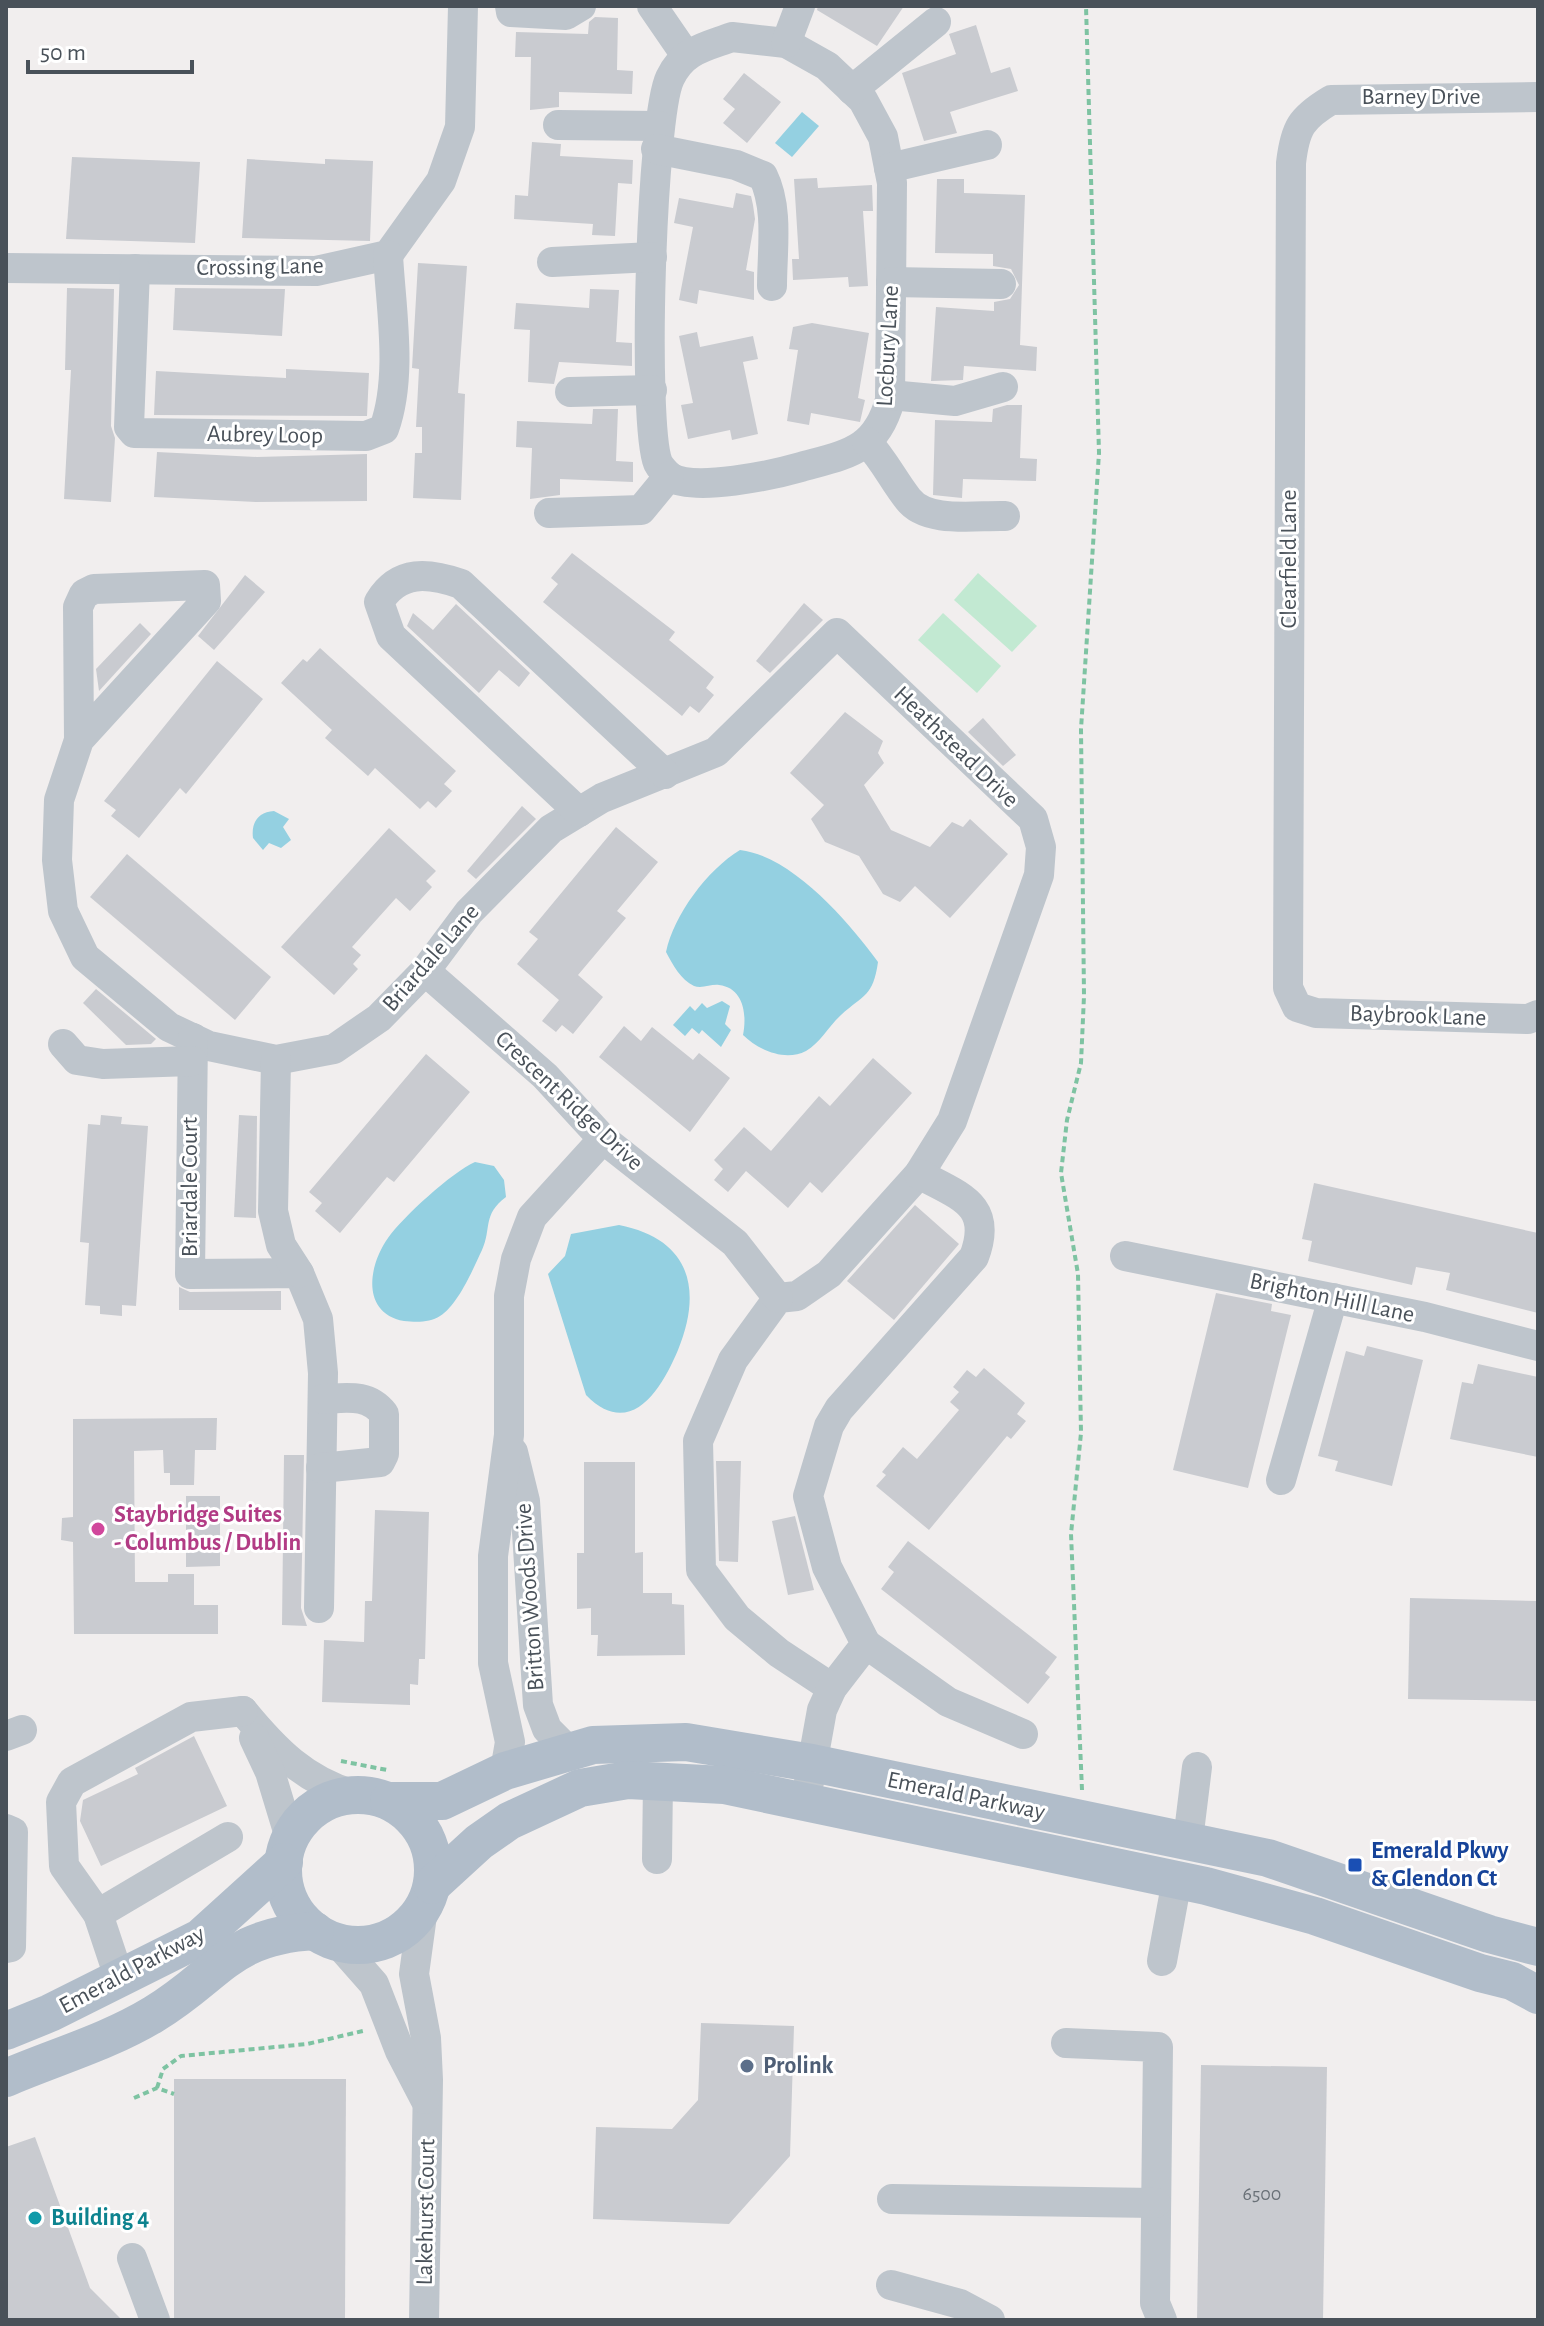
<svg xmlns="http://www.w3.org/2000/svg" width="1544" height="2326" font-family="'Alegreya Sans',sans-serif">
  <rect width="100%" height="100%" fill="#f1eeee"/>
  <g fill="#c2e9d2">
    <polygon points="978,573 1037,626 1012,652 954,600"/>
    <polygon points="943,613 1001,666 977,693 918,640"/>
  </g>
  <g fill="#94d0e1">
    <polygon points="802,112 819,126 792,157 775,143"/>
    <path d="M 274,811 L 289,819 L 283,827 L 291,840 L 281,848 L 269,843 L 263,850 L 253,838 C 251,823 258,812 274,811 Z"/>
    <path d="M 740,850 C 792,856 849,922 878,962 C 873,997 864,994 841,1015 C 829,1026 820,1043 806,1051 C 785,1062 758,1050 743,1035 C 747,1015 744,988 719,985 C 711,984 702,989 694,986 C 681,980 673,965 666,952 C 674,915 707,870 740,850 Z"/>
    <polygon points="722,1001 730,1006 725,1024 731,1030 721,1047 702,1030 699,1034 692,1028 685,1036 673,1025 690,1006 695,1011 702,1003 707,1008"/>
    <path d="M 475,1162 L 494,1166 L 504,1180 L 506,1197 C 482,1215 492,1228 482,1250 C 473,1269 458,1305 440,1316 C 430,1323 415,1322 404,1321 C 361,1313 368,1266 388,1238 C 403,1217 452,1172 475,1162 Z"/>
    <path d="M 619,1225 C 690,1239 703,1289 678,1350 C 662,1388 631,1441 586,1395 L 548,1274 L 565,1256 L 571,1234 Z"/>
  </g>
  <g fill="#c9cbd0">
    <polygon points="818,6 904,6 877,46 817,10"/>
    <polygon points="595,17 618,18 617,70 633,71 632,94 559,92 559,107 530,110 531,57 515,57 516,32 588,34 589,22"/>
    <polygon points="976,25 991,73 1010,67 1018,91 950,112 957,133 924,141 902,73 956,54 949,34"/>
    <polygon points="744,73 781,102 747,143 723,123 735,109 723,99"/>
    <polygon points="532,142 561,144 560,156 633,160 632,184 618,183 615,236 592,235 593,224 514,219 515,195 528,196"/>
    <polygon points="72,157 200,162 195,243 66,239"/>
    <polygon points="247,159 325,164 325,159 373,161 370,241 242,238"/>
    <polygon points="817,178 818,188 872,185 873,211 863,211 868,286 849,287 848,277 793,280 792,259 799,259 794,179"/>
    <polygon points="937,179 964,179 964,193 1025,195 1020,345 1037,347 1036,371 964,366 963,380 931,381 936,307 994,311 994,302 1010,299 1019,285 1011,269 993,266 993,254 935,253"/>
    <polygon points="736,193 751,196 753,205 755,219 746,270 754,272 754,300 699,290 697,304 679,300 693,227 674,223 679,198 733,208"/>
    <polygon points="418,263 467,266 458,393 465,394 461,500 413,498 415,453 422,453 422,427 416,427 419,369 412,368"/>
    <polygon points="67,288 114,289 111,426 115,438 111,502 64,499 71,370 65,370"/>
    <polygon points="175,288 285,289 282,336 173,330"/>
    <polygon points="590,289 619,290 616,342 632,343 632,366 559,362 554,384 528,382 530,330 514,329 516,303 589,308"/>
    <polygon points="812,323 869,333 858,398 865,400 860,422 811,413 809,425 787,421 798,350 789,349 793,327"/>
    <polygon points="697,332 700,347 753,336 758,359 743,362 758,434 732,440 730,430 688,439 681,405 693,403 679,336"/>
    <polygon points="286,369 369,373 367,416 154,415 156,371 286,378"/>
    <polygon points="1007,405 1022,405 1020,458 1037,459 1036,481 963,479 962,498 933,495 935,420 992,422 993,409"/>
    <polygon points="593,409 618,409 616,461 633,462 633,482 560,479 560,495 530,499 532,448 516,447 517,421 592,424"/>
    <polygon points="157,452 257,457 367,454 367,501 256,502 154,497"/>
    <polygon points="572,553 675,632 669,640 714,677 706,688 714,695 699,713 690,706 682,716 543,602 558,584 551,578"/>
    <polygon points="245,575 265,592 214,650 198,636"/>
    <polygon points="804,603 823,620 770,673 756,661"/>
    <polygon points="456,604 530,673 519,687 499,670 479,693 407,626 413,613 433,630"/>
    <polygon points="140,623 151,634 99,691 96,669"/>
    <polygon points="320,648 456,771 444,784 452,791 436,808 428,801 420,809 375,768 368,776 325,738 332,730 281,683 303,659 307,662"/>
    <polygon points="217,661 263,699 186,794 180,788 139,838 111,816 116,810 104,801"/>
    <polygon points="845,712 883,741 878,753 884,763 864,785 891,830 930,847 952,822 963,827 970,819 1008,854 950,918 915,886 900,902 883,894 859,856 825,842 811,819 824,805 790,773"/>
    <polygon points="983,718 1016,755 1003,766 968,732"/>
    <polygon points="522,806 536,819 476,879 467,871"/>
    <polygon points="616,827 658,862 617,911 626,918 578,975 603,997 573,1034 562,1025 556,1032 542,1021 559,1000 517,964 538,939 529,932"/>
    <polygon points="389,828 436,871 426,881 432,887 410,911 396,898 352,947 361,955 353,964 358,969 334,995 281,947"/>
    <polygon points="127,854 271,977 235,1020 90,897"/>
    <polygon points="96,989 156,1039 151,1044 126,1045 83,1003"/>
    <polygon points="624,1026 641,1041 652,1027 693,1060 699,1053 730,1078 690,1132 599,1057"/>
    <polygon points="426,1054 470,1092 394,1182 387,1177 340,1233 315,1211 322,1203 309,1192"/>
    <polygon points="873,1058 912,1093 822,1193 810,1182 788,1208 746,1171 728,1192 714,1180 723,1169 714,1160 744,1127 771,1151 819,1096 830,1106"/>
    <polygon points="101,1115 122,1117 121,1124 148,1126 136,1306 122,1305 122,1316 100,1314 100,1306 85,1305 89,1243 80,1242 88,1124 100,1125"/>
    <polygon points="239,1115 257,1116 256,1218 234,1217"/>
    <polygon points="1314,1183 1538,1233 1538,1313 1446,1290 1450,1273 1416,1267 1412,1285 1308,1261 1312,1241 1302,1239"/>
    <polygon points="915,1205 959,1244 894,1320 847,1281"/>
    <polygon points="179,1287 190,1292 281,1291 281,1310 179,1310"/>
    <polygon points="1216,1293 1272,1304 1271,1311 1291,1315 1248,1488 1173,1470"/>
    <polygon points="1367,1346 1423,1360 1392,1486 1335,1471 1338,1461 1318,1456 1346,1351 1364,1356"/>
    <polygon points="1478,1364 1538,1377 1538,1457 1450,1439 1462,1382 1473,1384"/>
    <polygon points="984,1368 1025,1403 1017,1414 1026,1421 1011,1439 1007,1436 929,1530 876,1486 886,1475 882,1472 903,1447 917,1459 959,1410 950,1402 959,1392 953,1387 967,1370 976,1377"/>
    <polygon points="217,1418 216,1450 195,1450 194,1485 170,1485 170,1473 164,1473 163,1450 134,1451 135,1582 168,1582 168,1574 194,1574 194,1605 218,1605 218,1634 74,1634 73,1542 61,1540 62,1518 73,1517 73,1419"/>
    <polygon points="284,1455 304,1455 301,1608 307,1626 282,1625"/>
    <polygon points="716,1461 741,1461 738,1562 719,1561"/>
    <polygon points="584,1462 635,1462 635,1553 643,1552 643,1593 672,1593 672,1604 684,1605 685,1655 597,1656 598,1635 591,1635 591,1608 577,1609 577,1553 584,1553"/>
    <polygon points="186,1496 220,1496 220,1566 186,1567"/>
    <polygon points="375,1510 429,1512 425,1659 419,1659 418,1685 410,1684 410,1705 322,1702 324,1640 364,1642 365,1601 372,1601"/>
    <polygon points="795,1516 814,1590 788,1595 772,1521"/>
    <polygon points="908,1541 1057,1657 1045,1673 1050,1677 1028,1704 881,1589 894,1572 888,1567"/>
    <polygon points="1410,1598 1538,1601 1538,1701 1408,1699"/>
    <polygon points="194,1736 227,1806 101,1866 80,1821 83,1800 138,1774 135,1768"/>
    <polygon points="701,2023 794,2026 790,2156 729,2224 593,2219 596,2127 672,2129 698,2100"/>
    <polygon points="1201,2065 1327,2067 1323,2320 1197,2320"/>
    <polygon points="174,2079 346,2079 345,2320 174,2320"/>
    <polygon points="35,2137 90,2288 122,2320 6,2320 6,2147"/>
  </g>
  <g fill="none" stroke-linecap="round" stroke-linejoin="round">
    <g stroke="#7ec3a2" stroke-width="4" stroke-dasharray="6 4" stroke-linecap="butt">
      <polyline points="341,1761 387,1770"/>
      <polyline points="1082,1790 1071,1534 1081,1433 1078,1274 1061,1173 1067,1120 1081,1063 1084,996 1081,729 1099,453 1086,6"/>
      <polyline points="157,2088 163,2069 181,2056 307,2044 363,2031"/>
      <polyline points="134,2098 157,2088 174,2094"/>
    </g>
    <g stroke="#bec5cc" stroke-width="30">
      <polyline points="510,6 511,12 566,15 581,6"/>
      <polyline points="652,6 685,54"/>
      <path d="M 732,37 L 786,43 L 827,66 L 863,100 L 883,137 L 892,183 L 890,400 C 876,451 848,454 801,467 C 773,475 695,492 670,477 C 666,474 660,467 658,463 C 642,423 651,117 670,78 C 683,50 705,47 732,37 Z"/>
      <polyline points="786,43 800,6"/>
      <polyline points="852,90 936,22"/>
      <path d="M 1538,97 L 1331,100 C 1301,118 1295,128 1291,163 L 1288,988 L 1297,1007 L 1316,1013 L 1528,1019 L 1538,1015"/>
      <polyline points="558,125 659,126"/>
      <path d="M 656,149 L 736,165 L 763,176 C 779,208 772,251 772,286"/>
      <polyline points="889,168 987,145"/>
      <polyline points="552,262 652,257"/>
      <polyline points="6,268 316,271 388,255 441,181 460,127 463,6"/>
      <path d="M 135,269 L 129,427 L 134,433 L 366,436 L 384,429 C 403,376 391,310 388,255"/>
      <polyline points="891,282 1001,284"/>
      <polyline points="570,392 652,390"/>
      <polyline points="890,395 955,401 1003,387"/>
      <path d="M 867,442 C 884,460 893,480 908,499 C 927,524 976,515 1005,516"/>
      <polyline points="549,513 641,510 669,476"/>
      <polyline points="79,740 206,601 205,585 94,589 84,594 78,607 79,740 59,800 57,860 63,911 85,957 169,1027 209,1046 276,1060 334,1049 379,1018 425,971 469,912 551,829 602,798 716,752 837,633 1033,819 1041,847 1039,875 952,1121 919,1174 829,1274 797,1296 778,1298 733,1360 698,1441 701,1570 737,1618 779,1653 832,1688"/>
      <path d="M 579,812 L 391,636 L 379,602 C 399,569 429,573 461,584 L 665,774"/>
      <polyline points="425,971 545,1076 603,1139 735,1243 778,1298"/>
      <polyline points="193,1038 190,1274 299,1273 318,1319 323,1373 319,1608"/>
      <polyline points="63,1044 77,1060 103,1064 192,1061"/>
      <polyline points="276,1060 273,1211 281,1245 299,1273"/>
      <polyline points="1125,1256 1425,1317 1538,1346"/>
      <polyline points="513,1452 525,1501 538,1705 547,1729 569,1751"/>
      <path d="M 321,1468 L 380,1462 L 384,1454 L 384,1414 C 368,1393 346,1398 323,1399"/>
      <polyline points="1281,1480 1333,1298"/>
      <polyline points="866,1644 948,1702 1023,1734"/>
      <path d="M 243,1711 C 275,1750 305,1781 355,1795"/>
      <polyline points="6,1736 22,1730"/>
      <polyline points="254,1738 270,1772 290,1838"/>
      <polyline points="505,1771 510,1742 493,1663 493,1556 509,1435 509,1296 516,1259 532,1217 603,1139"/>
      <path d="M 809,1782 L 822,1710 L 832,1688 L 866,1644 L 827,1567 L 808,1496 L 829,1426 L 839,1409 L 974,1257 C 994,1204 959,1196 919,1174"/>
      <polyline points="6,1829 13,1832 11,1947 6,1948"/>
      <polyline points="1188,1840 1197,1767"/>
      <polyline points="657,1859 658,1782"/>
      <polyline points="423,1908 414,1974 426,2038 428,2080 424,2320"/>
      <polyline points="98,1914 228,1837"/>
      <polyline points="337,1942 374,1984 400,2051 425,2099"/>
      <polyline points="1162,1961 1177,1880"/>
      <polyline points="120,1980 98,1914 64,1866 61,1802 72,1782 191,1717 243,1711"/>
      <polyline points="1066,2043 1158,2047 1155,2303 1162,2320"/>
      <polyline points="892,2199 1156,2203"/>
      <polyline points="132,2258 155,2320"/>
      <polyline points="891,2285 960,2304 990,2320"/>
    </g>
    <g stroke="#b1bdca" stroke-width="38">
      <circle cx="358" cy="1870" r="75"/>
      <polyline points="389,1801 442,1801 505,1771 593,1745 686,1742 812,1763 1268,1858 1489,1934 1538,1947"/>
      <polyline points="432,1885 479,1842 509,1821 580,1788 628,1780 724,1785 1206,1886 1315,1916 1480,1973 1512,1981 1538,1995"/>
      <polyline points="6,2031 50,2013 200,1938 284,1862"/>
      <path d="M 6,2078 C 55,2057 108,2042 154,2014 C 220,1974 228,1936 315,1931"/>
    </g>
  </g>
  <circle fill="#d1479c" stroke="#fff" stroke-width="3" cx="98" cy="1529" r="8"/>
  <rect fill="#1a4fb4" stroke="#fff" stroke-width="3" x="1347" y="1857" width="16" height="16" rx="4"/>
  <circle fill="#5c6f8a" stroke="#fff" stroke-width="3" cx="747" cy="2066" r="8"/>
  <circle fill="#0f9aa8" stroke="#fff" stroke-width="3" cx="35" cy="2218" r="8"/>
  <g text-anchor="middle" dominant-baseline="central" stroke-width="6" stroke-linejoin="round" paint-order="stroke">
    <g font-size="20" fill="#697077">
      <text x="1262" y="2194">6500</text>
    </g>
    <g font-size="24" fill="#495159" stroke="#fff">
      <text x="1421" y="97">Barney Drive</text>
      <text transform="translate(260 267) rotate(-1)">Crossing Lane</text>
      <text transform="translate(888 346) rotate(-87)">Locbury Lane</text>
      <text transform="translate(265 435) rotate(1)">Aubrey Loop</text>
      <text transform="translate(1289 559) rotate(-90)">Clearfield Lane</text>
      <text transform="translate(956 747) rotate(44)">Heathstead Drive</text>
      <text transform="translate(431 958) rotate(-49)">Briardale Lane</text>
      <text transform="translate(1418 1016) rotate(2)">Baybrook Lane</text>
      <text transform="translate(569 1101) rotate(43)">Crescent Ridge Drive</text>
      <text transform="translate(190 1187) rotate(-90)">Briardale Court</text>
      <text transform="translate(1332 1298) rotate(12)">Brighton Hill Lane</text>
      <text transform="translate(530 1597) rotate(-94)">Britton Woods Drive</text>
      <text transform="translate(966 1796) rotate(12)">Emerald Parkway</text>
      <text transform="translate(132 1970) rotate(-28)">Emerald Parkway</text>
      <text transform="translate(426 2212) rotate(-89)">Lakehurst Court</text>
    </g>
    <g font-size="24" font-weight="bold" fill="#b23c85" stroke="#fff" text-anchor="start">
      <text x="114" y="1515">Staybridge Suites<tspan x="114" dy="28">- Columbus / Dublin</tspan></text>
    </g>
    <g font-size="24" font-weight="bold" fill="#164399" stroke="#fff" text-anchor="start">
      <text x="1371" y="1851">Emerald Pkwy<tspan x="1371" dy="28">&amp; Glendon Ct</tspan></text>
    </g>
    <g font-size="24" font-weight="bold" fill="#4e5e75" stroke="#fff" text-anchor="start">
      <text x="763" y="2066">Prolink</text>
    </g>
    <g font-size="24" font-weight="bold" fill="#0d838f" stroke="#fff" text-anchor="start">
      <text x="51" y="2218">Building 4</text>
    </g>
  </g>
  <rect width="1544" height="2326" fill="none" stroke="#495159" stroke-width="16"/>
  <path d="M28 60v12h164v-12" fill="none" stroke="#495159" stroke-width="4"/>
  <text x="40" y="60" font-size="24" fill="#495159" stroke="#ffffff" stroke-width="6" paint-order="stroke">50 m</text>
</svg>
